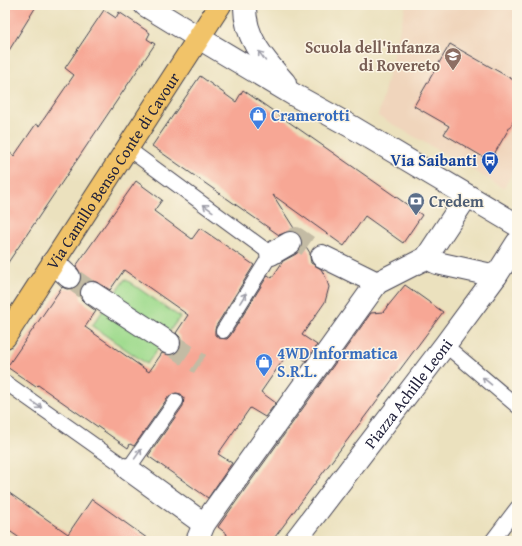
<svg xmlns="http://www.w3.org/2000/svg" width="522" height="546" viewBox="0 0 522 546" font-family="'Gentium Book Plus',serif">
  <rect width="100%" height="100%" fill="#fcf5e5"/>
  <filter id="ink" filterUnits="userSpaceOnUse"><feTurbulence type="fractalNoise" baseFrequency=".025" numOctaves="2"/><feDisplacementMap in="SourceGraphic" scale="8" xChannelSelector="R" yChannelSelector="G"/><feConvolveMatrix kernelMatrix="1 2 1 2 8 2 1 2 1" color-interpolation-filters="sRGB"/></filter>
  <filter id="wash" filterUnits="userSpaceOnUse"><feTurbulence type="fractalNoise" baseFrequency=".012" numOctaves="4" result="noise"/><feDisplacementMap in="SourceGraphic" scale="16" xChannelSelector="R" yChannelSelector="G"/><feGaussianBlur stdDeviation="0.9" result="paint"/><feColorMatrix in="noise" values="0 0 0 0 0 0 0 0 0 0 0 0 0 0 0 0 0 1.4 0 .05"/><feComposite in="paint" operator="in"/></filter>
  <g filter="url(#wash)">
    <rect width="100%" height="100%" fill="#ebe1be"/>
    <path fill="#f0d5bc" d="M406 5H517V165L504 188 378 116Z"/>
    <path fill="#a0db8f" stroke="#617e65" d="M125 279 180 317 166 336 111 299Z
      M106 306 161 344 147 364 92 326Z"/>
    <g id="blocks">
      <path fill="#f7a795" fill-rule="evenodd" d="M5 5H37L5 57Z
        M104 10 116 18 119 12 150 33 147 39 155 44 5 267V149L14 156 36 124 39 126 74 75 65 68Z
        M450 44 517 82V115L490 161 444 134 449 126 414 106Z
        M200 76 236 102 243 90 422 215 403 243 365 216 344 246 273 195 297 233 290 231 279 235 152 146Z
        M136 181 162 200 154 211 192 239 200 228 254 265 216 326 215 330V335L219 338 227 339 230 336 268 275 272 278 283 261 296 254 301 250 302 243V240L310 253V257L311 263 321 269 326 278 329 287 325 302 302 335 317 345 306 361 290 350 261 392 276 403 265 417 250 408 218 454 232 463 208 498 148 456 183 406 184 398 181 394 176 393 169 396 134 446 130 444 128 448 38 385 36 387 7 367 62 287 67 289H72L78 285 81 279V274L76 266ZM124 270 188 315 176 333 180 337 181 343 179 350 175 354 169 355 162 353 149 372 85 327 96 311 85 303 81 299 80 292 82 286 87 282 93 281 99 283 110 290Z
        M405 285 443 312 272 541H225L227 534 218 527 371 313 383 312Z
        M5 490 68 534 92 499 151 541H24L5 528Z"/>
    </g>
  </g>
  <g filter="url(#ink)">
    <use href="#blocks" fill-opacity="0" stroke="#403f4f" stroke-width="1"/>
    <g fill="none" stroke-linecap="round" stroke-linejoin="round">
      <path stroke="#c3bba4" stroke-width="22" stroke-dasharray="22 11" stroke-linecap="butt" d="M290 243 296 238 322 256
        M69 277 92 293
        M169 343 200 364"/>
      <g stroke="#403f4f" stroke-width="16">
        <path id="lane" d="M127 148 271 254 223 331
          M445 345 517 406
          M5 382 128 469 176 401
          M492 541 517 508"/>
      </g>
      <g stroke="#403f4f" stroke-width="24">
        <g id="street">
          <path d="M145 5 199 38 296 96 354 128 517 225"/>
          <path d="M245 5C244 38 265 60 285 83"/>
          <path d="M271 254 290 243"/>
          <path d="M322 256 377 283"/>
          <path d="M426 258 437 263 496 276"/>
          <path d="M53 262 69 277"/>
          <path d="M92 293 169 343"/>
          <path d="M128 469 204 524"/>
          <path d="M197 541 204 524 377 283 426 258 467 196"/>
          <path id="s1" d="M295 541 445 345 496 276 517 243"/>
        </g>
      </g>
      <g stroke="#403f4f" stroke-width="24">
        <g id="primary">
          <path id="s2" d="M5 337 220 5"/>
        </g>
      </g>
      <use href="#lane" stroke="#fff" stroke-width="14"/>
      <use href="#street" stroke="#fff" stroke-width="22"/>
      <use href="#primary" stroke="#f1c369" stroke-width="22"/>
    </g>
    <defs><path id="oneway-shaft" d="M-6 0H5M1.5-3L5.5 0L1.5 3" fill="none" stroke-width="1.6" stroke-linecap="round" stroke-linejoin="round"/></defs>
    <g stroke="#9c9ca7">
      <use href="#oneway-shaft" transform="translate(262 56) rotate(-125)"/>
      <use href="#oneway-shaft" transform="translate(208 208) rotate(-144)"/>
      <use href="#oneway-shaft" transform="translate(243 298) rotate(-58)"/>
      <use href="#oneway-shaft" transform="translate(487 381) rotate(-140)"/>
      <use href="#oneway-shaft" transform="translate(37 405) rotate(35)"/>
      <use href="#oneway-shaft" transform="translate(138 454) rotate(-55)"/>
    </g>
  </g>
  <defs>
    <g id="school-pin" transform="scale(0.9)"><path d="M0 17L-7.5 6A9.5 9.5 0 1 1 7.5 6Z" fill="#8d6e63" stroke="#fcf5e5"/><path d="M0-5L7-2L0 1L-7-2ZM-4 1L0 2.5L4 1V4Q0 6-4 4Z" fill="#fff"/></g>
    <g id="shop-pin" transform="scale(0.9)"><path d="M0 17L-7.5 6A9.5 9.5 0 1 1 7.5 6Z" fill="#3f7fe0" stroke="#fcf5e5"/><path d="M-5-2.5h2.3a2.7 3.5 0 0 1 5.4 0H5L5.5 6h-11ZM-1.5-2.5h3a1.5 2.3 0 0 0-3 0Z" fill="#fff"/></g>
    <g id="bus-pin" transform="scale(0.9)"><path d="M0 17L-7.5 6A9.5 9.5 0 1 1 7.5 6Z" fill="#1a4fb4" stroke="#fcf5e5"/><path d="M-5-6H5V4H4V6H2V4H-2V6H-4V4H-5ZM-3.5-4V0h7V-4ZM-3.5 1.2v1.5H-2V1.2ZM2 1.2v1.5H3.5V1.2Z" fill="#fff"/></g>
    <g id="bank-pin" transform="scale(0.9)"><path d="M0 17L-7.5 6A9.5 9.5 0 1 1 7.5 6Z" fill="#5c6f8a" stroke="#fcf5e5"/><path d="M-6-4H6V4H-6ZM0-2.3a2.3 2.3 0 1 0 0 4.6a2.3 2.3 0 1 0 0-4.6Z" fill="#fff"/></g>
  </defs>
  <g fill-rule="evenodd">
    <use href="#school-pin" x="453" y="56"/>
    <use href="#shop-pin" x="258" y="115"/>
    <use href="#bus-pin" x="490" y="160"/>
    <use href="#bank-pin" x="416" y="201"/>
    <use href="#shop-pin" x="264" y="362"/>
  </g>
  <g text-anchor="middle" stroke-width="3" stroke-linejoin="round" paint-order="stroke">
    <g font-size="16" font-weight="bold" fill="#785e54" stroke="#fcf5e5" text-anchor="end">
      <text x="440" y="53">Scuola dell'infanza<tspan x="440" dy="18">di Rovereto</tspan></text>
    </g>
    <g font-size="16" font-weight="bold" fill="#366cbe" stroke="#fcf5e5" text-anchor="start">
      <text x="271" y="121">Cramerotti</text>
      <text x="277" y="359">4WD Informatica<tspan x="277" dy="18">S.R.L.</tspan></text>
    </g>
    <g font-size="16" font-weight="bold" fill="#164399" stroke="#fcf5e5" text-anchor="end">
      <text x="477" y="166">Via Saibanti</text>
    </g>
    <g font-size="16" fill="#22223b" stroke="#fcf5e5">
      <text dy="6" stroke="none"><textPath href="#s2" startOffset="198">Via Camillo Benso Conte di Cavour</textPath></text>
      <text dy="6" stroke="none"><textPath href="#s1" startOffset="186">Piazza Achille Leoni</textPath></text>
    </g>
    <g font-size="16" font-weight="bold" fill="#4e5e75" stroke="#fcf5e5" text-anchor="start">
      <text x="429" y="207">Credem</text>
    </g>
  </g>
  <rect width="522" height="546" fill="none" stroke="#fcf5e5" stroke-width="20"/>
</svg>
